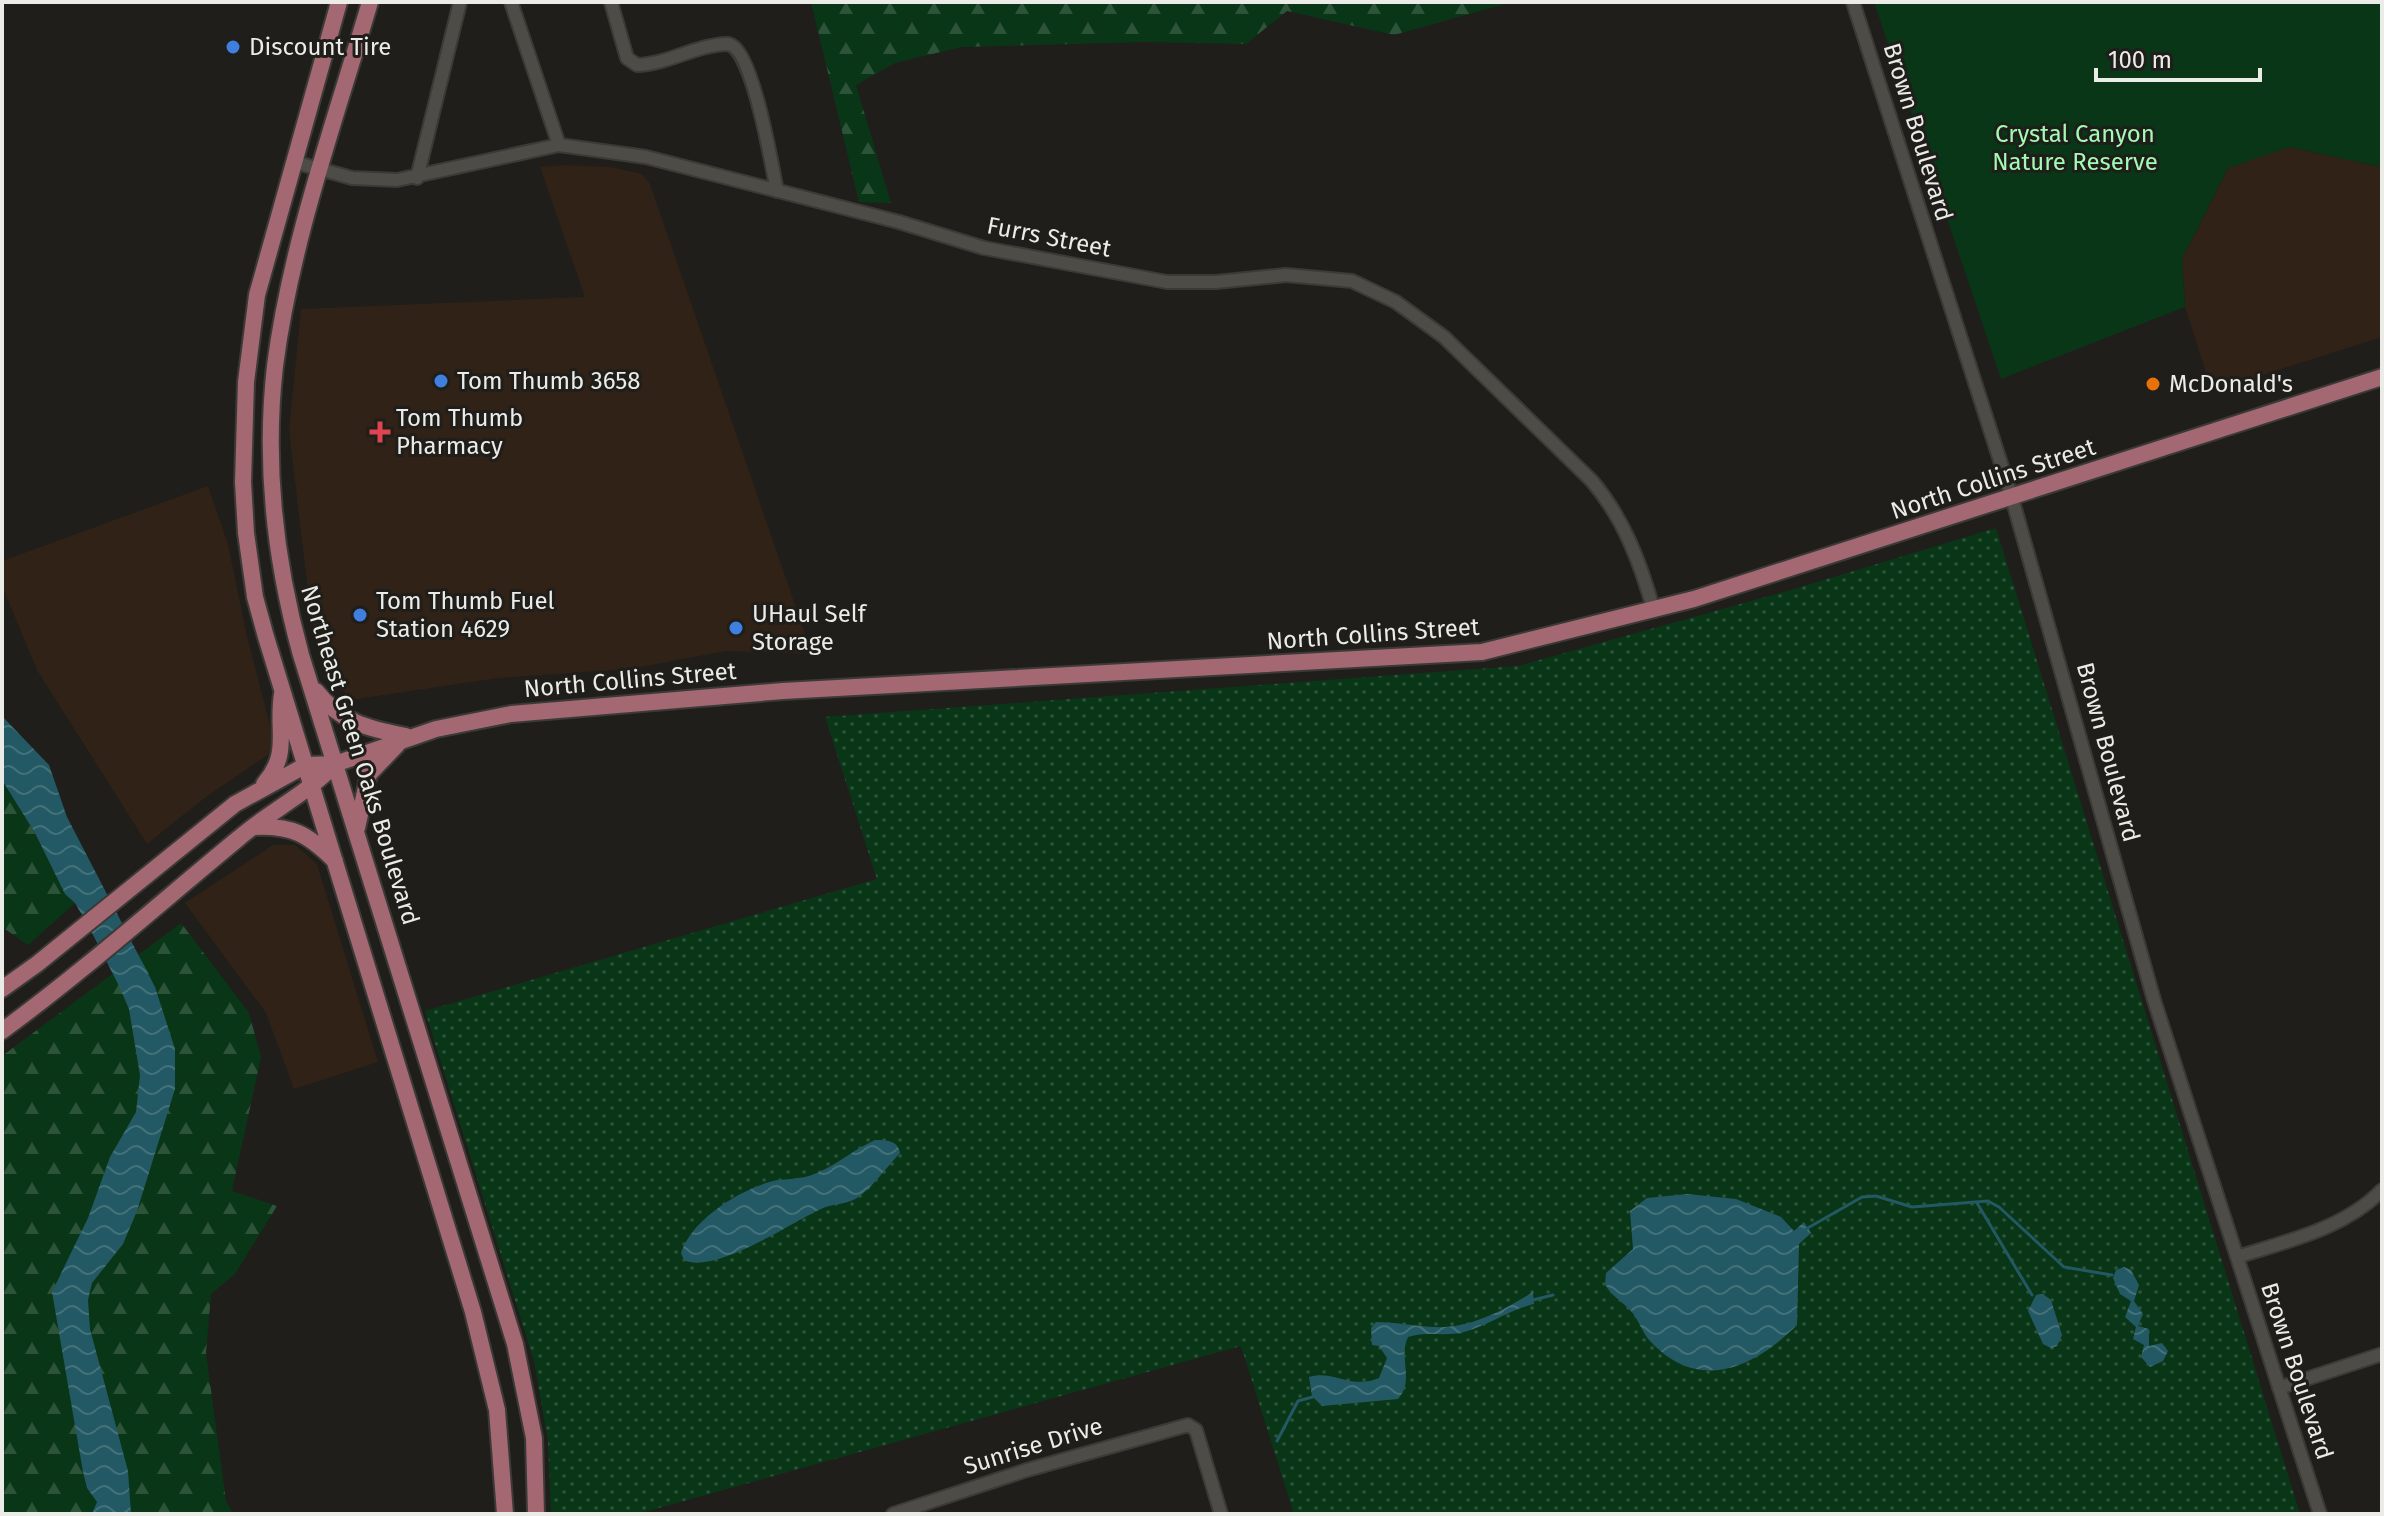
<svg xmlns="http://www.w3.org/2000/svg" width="2384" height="1516" viewBox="0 0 2384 1516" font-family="'Fira Sans',sans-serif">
  <defs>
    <pattern id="grass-dots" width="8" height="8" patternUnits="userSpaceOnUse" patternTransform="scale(2)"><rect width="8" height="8" fill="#093617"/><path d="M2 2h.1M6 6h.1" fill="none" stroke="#2d5339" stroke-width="1.8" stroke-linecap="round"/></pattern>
    <pattern id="forest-firs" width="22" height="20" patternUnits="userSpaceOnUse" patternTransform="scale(2)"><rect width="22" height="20" fill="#093617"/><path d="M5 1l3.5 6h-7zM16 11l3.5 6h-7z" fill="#2d5339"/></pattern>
    <pattern id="water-waves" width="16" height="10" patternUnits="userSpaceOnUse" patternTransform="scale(2)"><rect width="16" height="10" fill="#235964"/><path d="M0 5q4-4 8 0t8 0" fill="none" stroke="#43717a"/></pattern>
  </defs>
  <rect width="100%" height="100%" fill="#1f1e1a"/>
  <path fill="#302216" d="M2289 147 2382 167V337L2212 391 2185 307 2182 259 2228 168Z
    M564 165 611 167 642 174 650 184 812 654 726 651 630 669 498 678 357 699 330 684 311 617 289 430 301 309 585 297 540 167Z
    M208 486 228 544 246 632 274 741 269 754 206 797 147 844 37 670 2 586V561Z
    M273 845H295L317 864 378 1062 294 1089 266 1013 185 903Z"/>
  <path fill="url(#grass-dots)" d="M1996 528 2300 1514H1294L1241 1346 637 1514H551L548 1441 534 1361 425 1011 877 879 825 717 1518 666 1794 589Z"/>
  <path fill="url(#forest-firs)" d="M811 2H1512L1394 35 1287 11 1246 44 1144 42 961 47 895 63 856 85 891 203 859 202Z
    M2 780 35 833 65 894 75 903 28 945 2 927Z
    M181 923 249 1013 261 1057 232 1191 277 1206 235 1274 211 1294 206 1353 226 1501 233 1514H2V1056Z"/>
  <path fill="#093617" d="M1874 2H2382V167L2289 147 2228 168 2182 259 2185 307 2001 379Z"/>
  <path fill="url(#water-waves)" d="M2 716 49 765 67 817 155 987 175 1049V1089L137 1211 123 1244 92 1283 88 1300 90 1329 128 1471 131 1514H92L97 1502 87 1488 83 1472 52 1292 88 1218 110 1157 136 1112 140 1075 129 1009 119 986 89 927 75 903 65 894 35 833 2 780Z
    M875 1140C886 1140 898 1140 900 1153 888 1166 870 1190 857 1198 846 1205 833 1203 821 1209 792 1222 715 1275 684 1260L681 1253C691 1221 735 1193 766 1183 780 1178 795 1180 809 1176 832 1169 852 1150 875 1140Z
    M1687 1194 1736 1199 1781 1217 1794 1231 1804 1222 1811 1233 1799 1244 1797 1325C1754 1368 1699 1393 1651 1342 1642 1333 1639 1320 1631 1311 1622 1301 1611 1296 1605 1284L1606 1273 1633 1249 1630 1211 1647 1198Z
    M2124 1267 2131 1270 2139 1285 2134 1301 2143 1314 2138 1326 2149 1329V1346L2162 1343 2168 1351 2163 1361 2150 1367 2141 1357 2144 1345 2133 1339 2136 1327 2125 1317 2131 1301 2120 1294 2113 1278 2116 1270Z
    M1533 1292 1534 1304C1509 1310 1489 1325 1464 1332 1445 1337 1426 1331 1408 1337 1398 1358 1415 1380 1398 1399L1322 1406 1312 1396 1309 1377C1332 1369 1351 1390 1379 1378L1387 1358 1379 1346 1372 1345 1371 1328 1376 1322C1395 1322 1414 1326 1433 1327 1470 1329 1502 1311 1533 1292Z
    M2043 1294 2051 1300 2062 1335 2057 1346 2051 1348 2043 1344 2028 1311 2036 1295Z"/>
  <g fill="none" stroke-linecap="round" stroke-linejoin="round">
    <path stroke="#235964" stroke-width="3" d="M1977 1203 2032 1295
      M1806 1229 1862 1197 1876 1196 1912 1207 1988 1201 1999 1207 2064 1267 2112 1275
      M1533 1300 1553 1295
      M1277 1441 1298 1401 1316 1396"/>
    <g stroke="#3b3a37" stroke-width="16">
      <path id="minor" d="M511 2 559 145
        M611 2 627 58 637 65C668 64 696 45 727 44 752 44 772 167 777 191
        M1853 2 2012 498 2154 1000 2320 1514
        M294 162 352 178 397 180 559 145 646 157 899 222 984 248 1167 282H1216L1286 275 1352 281 1396 302 1444 337 1592 481C1624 519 1640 562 1654 611
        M417 178 460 2
        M2237 1257C2287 1241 2344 1229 2382 1190
        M2279 1388 2382 1354
        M893 1514 1027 1470 1188 1425 1196 1430 1221 1514"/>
    </g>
    <g stroke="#3b3a37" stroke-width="20">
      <path id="major" d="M339 2 257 295 246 382 243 482 246 533 255 597 266 637 473 1312 497 1410 505 1514
        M370 2C335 121 291 242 275 366 264 463 275 561 301 655L515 1344 534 1438 536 1514
        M316 691C340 722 369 729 406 736
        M264 784C291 753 276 731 282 694
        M253 827C292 825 308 834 335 861
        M357 828 369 774 397 745
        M2 989 37 964 235 804 306 765 335 764 436 729 511 714 783 691 1482 652 1694 599 2382 377
        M2 1031C84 971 160 903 239 838 270 811 307 794 335 764"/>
    </g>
    <use href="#minor" stroke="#4d4c47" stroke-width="12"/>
    <use href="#major" stroke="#a36872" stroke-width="16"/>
  </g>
  <g fill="#3f7fe0" stroke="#1f1e1a" stroke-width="3">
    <circle cx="233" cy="47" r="8"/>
    <circle cx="441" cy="381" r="8"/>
    <circle cx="360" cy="615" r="8"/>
    <circle cx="736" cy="628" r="8"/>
  </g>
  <circle fill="#e8710a" stroke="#1f1e1a" stroke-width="3" cx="2153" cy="384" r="8"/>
  <path fill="#e0444e" stroke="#1f1e1a" stroke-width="3" d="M376 420h8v8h8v8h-8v8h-8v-8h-8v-8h8z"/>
  <g text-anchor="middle" stroke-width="6" stroke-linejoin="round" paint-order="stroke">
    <g font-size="24" fill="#ebebe8" stroke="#1f1e1a" text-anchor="start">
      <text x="249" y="55">Discount Tire</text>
      <text x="457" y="389">Tom Thumb 3658</text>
      <text x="2169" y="392">McDonald's</text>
      <text x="396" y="426">Tom Thumb<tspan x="396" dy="28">Pharmacy</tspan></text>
      <text x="376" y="609">Tom Thumb Fuel<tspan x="376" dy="28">Station 4629</tspan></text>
      <text x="752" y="622">UHaul Self<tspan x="752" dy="28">Storage</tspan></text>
    </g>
    <g font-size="24" fill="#ebebe8" stroke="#1f1e1a">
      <text transform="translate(1918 132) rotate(73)" y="8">Brown Boulevard</text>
      <text transform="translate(1049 237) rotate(11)" y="8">Furrs Street</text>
      <text transform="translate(1993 479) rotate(-18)" y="8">North Collins Street</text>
      <text transform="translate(1373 634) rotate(-4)" y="8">North Collins Street</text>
      <text transform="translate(630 680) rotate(-5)" y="8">North Collins Street</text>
      <text transform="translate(2108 752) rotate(75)" y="8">Brown Boulevard</text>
      <text transform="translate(360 755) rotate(73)" y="8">Northeast Green Oaks Boulevard</text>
      <text transform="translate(2297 1371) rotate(72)" y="8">Brown Boulevard</text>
      <text transform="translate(1033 1446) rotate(-17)" y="8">Sunrise Drive</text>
    </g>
    <g font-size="24" fill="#a2fab3" stroke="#1f1e1a">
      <text x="2075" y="142">Crystal Canyon<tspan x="2075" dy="28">Nature Reserve</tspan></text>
    </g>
  </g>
  <rect width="2384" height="1516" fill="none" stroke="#ebebe8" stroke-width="8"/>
  <path d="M2096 68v12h164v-12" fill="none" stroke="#ebebe8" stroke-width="4"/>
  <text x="2108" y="68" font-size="24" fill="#ebebe8" stroke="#1f1e1a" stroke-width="6" paint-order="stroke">100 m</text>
</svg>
